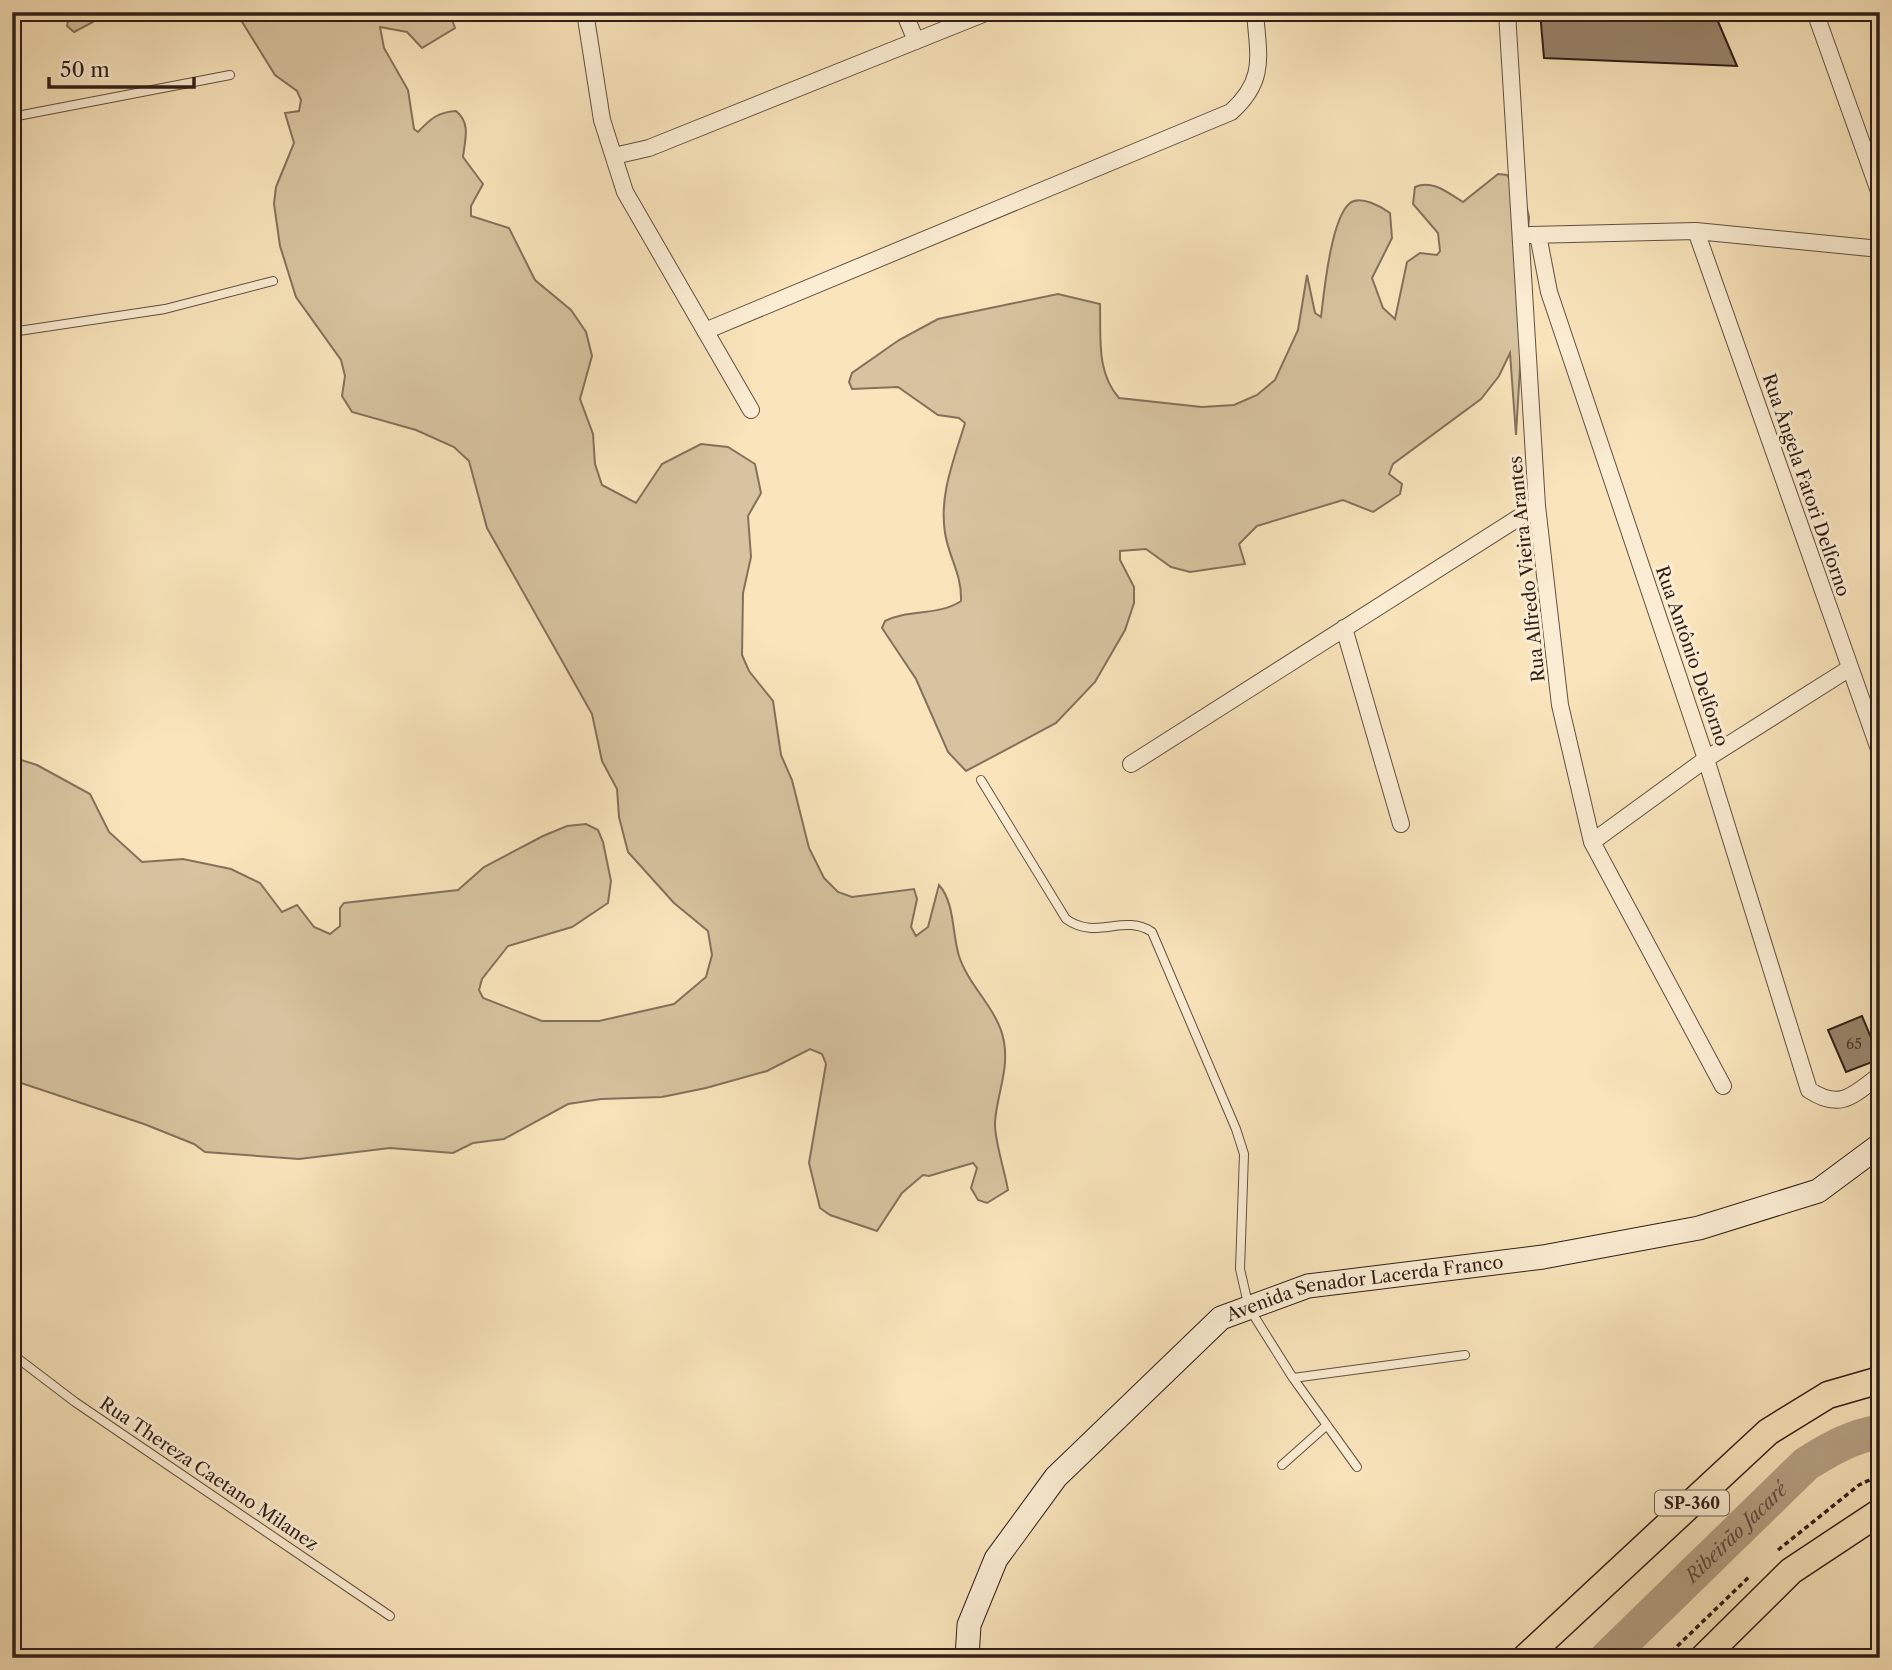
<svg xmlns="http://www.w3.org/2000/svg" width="1892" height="1670" viewBox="0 0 1892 1670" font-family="'Libre Caslon Text',serif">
  <rect width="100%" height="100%" fill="#f9e4bb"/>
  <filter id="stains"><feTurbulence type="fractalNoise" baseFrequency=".00286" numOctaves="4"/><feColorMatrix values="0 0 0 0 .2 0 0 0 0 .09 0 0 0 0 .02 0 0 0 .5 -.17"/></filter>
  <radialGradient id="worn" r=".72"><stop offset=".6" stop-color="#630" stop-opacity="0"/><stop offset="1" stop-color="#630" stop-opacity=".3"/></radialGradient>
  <path fill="#d7c39f" stroke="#84715c" stroke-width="2" d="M70 12H100L93 22 74 32 67 26Z
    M236 12H438L452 20 455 28 422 48 407 32 380 27 384 48 408 90 414 129 418 132C430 119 438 112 456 111 471 123 465 139 463 157L483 184 471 206V216L509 228 535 280 571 310 586 332 592 356 580 399 593 434 595 464 602 485 636 503 662 464 701 444 728 447 755 464 761 493 748 516 751 557 743 593 742 655 749 671 773 701 781 755 792 780 809 848 824 878 838 892 852 897 914 889 917 899 911 927 916 936 928 927 939 885C955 903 952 934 959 956 969 987 999 1010 1004 1042 1009 1070 997 1094 995 1122 994 1139 1005 1172 1008 1190L987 1203 978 1200 971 1188 977 1168 973 1163 929 1176 923 1175 902 1193 877 1231 830 1215 820 1208 809 1163 826 1064 822 1054 810 1049 767 1071 706 1088 662 1097 601 1099 568 1104 504 1139 473 1143 453 1153 390 1148 299 1159 205 1152 194 1144 144 1124 12 1080V757L37 765 90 794 109 832 142 862 183 859 231 869 260 883 282 912 297 905 314 927 330 934 340 926V908L344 903 458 890 484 867 543 836 567 826 586 824 598 830 603 842 611 881 608 903 572 927 508 946 482 979 479 990 483 998 542 1021H599L674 1004 706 977 712 955 708 931 674 903 628 852 619 817 617 789 602 761 592 714 487 528 469 461 454 447 416 430 352 412 342 396 345 376 341 360 296 297 280 246 274 204 276 187 294 143 285 113 299 111 301 100 297 91 275 75Z
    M1498 174 1507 175 1525 201 1529 217 1516 435 1510 353 1499 376 1481 399 1393 464 1389 474 1402 484 1400 494 1373 512 1343 500 1257 526 1239 544 1245 564 1190 572 1171 567 1146 549 1120 551V560L1134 587V603L1125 630 1095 682 1056 723 966 771 948 752 916 679 882 628 885 621C908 609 939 616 961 601 962 574 949 558 945 533 939 494 954 460 965 423L959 418 938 415 898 387 852 389 849 382 852 373 899 340 938 319 1058 294 1100 304C1101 337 1096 372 1119 398L1202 407 1234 405 1257 395 1275 380 1298 330 1307 275 1315 313 1321 317C1324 292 1331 218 1350 203 1361 195 1382 207 1390 213L1392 238 1372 278 1383 308 1395 319 1407 262 1420 253 1437 255 1440 251 1438 233 1413 204 1415 187C1432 179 1448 193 1463 202Z"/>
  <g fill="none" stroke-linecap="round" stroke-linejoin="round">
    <path stroke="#b5a184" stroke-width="35" id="s1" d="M1607 1658 1806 1464C1830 1449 1852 1436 1880 1432"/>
  </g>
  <path fill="#99856d" stroke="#301f18" stroke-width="2" d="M1540 12H1714L1737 66 1544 58Z
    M1862 1016 1880 1059 1846 1072 1828 1030Z"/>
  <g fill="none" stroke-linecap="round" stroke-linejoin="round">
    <g stroke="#625041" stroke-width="10">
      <path id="service" d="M12 117 230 75
        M12 332 165 309 273 281
        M981 780 1066 919C1097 941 1123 913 1152 932L1236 1129 1244 1154 1240 1269 1249 1308 1293 1378 1357 1467
        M12 1354 75 1402 390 1616
        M1293 1378 1465 1355
        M1282 1465 1327 1425"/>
    </g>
    <g stroke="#625041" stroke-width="18">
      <path id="minor" d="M585 12 602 120 625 192 751 410
        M904 12 916 41
        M1507 12 1537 506 1560 705 1592 842 1723 1086
        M1815 12 1880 194
        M614 156 649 148 988 12
        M1696 231 1880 752
        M1530 235 1696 231 1880 249
        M1538 235 1549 292 1706 759 1809 1090C1841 1111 1853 1095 1880 1075
        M705 331 1231 112C1267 80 1258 55 1255 12
        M1344 628 1401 824
        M1131 764 1537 506
        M1592 842 1706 759 1850 668"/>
    </g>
    <g stroke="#301f18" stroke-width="25">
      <g id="secondary">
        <path id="s2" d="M967 1658 969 1625 996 1559 1056 1477 1221 1318 1308 1286 1543 1257 1699 1228 1818 1191 1880 1145"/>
      </g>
    </g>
    <g stroke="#301f18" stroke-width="29">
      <path id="primary" d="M1525 1658 1768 1432 1828 1395 1880 1380
        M1703 1658 1791 1571 1880 1512"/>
    </g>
    <path stroke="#301f18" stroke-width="3.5" stroke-dasharray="5 3.5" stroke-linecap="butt" d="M1778 1550 1859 1485 1880 1475
      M1665 1658 1749 1577"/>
    <use href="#service" stroke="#fbedd3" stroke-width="8"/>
    <use href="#minor" stroke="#fbedd3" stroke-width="16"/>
    <use href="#secondary" stroke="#fbedd3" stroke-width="23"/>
    <use href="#primary" stroke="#f9e4bb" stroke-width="26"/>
  </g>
  <g text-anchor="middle" stroke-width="6" stroke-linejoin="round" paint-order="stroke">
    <g font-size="14" fill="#4a382d">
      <text x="1854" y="1049">65</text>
    </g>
    <rect fill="#fbedd3" stroke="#6d5d50" stroke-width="2" x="1655" y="1490.5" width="74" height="25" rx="5"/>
    <g font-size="16" font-weight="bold" fill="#301f18">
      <text x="1692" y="1509">SP-360</text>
    </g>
    <g font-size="18" fill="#301f18" stroke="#fbedd3">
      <text transform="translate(1806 485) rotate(71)" y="6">Rua Ângela Fatori Delforno</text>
      <text transform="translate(1527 569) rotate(-96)" y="6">Rua Alfredo Vieira Arantes</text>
      <text transform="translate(1692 656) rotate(71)" y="6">Rua Antônio Delforno</text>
      <text dy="6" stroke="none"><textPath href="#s2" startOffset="583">Avenida Senador Lacerda Franco</textPath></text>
      <text transform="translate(209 1474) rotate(34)" y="6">Rua Thereza Caetano Milanez</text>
    </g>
    <g font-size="19" font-style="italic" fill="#5f4c3e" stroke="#fbedd3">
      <text dy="7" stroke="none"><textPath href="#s1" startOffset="180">Ribeirão Jacaré</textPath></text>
    </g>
  </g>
  <rect width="1892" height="1670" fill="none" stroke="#f9e4bb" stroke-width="42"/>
  <rect x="14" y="14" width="1864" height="1642" fill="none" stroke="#301f18" stroke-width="3.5"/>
  <rect x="21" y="21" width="1850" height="1628" fill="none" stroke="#301f18" stroke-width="2"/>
  <path d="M49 77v10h145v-10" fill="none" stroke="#301f18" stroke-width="3.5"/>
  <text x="60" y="77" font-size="21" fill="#301f18" stroke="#fbedd3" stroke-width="5" paint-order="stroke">50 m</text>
  <rect width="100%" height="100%" filter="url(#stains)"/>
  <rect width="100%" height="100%" fill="url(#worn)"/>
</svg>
